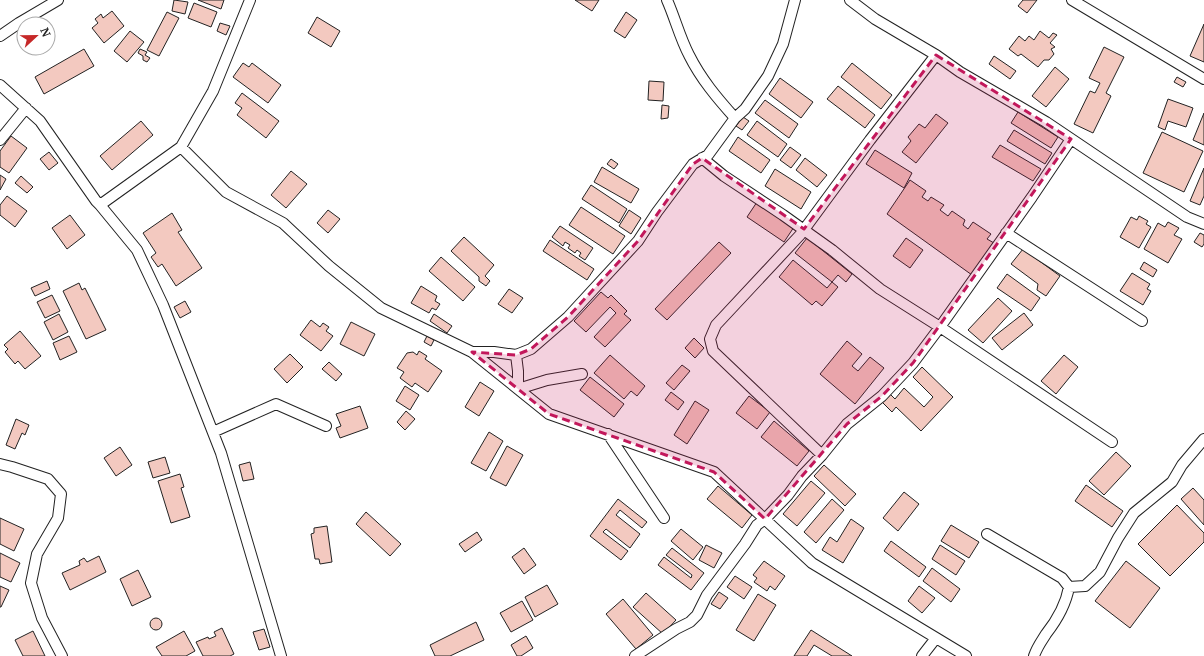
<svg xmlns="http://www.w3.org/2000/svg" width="1204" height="656" viewBox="0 0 1204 656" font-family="Merriweather,serif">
  <rect width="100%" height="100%" fill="#fff"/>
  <path fill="#f3c9c0" stroke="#222" d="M174 0 188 2 185 14 172 11Z
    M198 0H224L221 9Z
    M575 0H599L592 11Z
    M1023 0H1037L1027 13 1018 6Z
    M194 3 217 12 211 27 188 18Z
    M112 11 124 26 104 43 92 28 98 23 95 19 101 14 103 18Z
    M167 12 179 18 159 56 147 50Z
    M626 12 637 20 625 38 614 31Z
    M317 17 340 31 331 47 308 33Z
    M220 23 230 26 226 35 217 31Z
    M1204 24V62L1190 56Z
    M130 31 144 42 127 62 114 51Z
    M1040 31 1049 38 1053 33 1057 35 1050 43 1055 47 1051 49 1054 54 1049 60H1044L1038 67 1021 54 1018 56 1009 49 1019 36 1025 41 1029 36 1034 40Z
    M1104 47 1124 57 1106 93 1111 96 1093 133 1074 124 1090 91 1095 93 1100 83 1089 78Z
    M84 49 94 66 44 94 35 77Z
    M140 49 147 52 145 55 150 58 147 62 143 60V56L138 53Z
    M994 56 1016 71 1010 79 989 64Z
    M243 63 249 67 252 63 281 85 268 103 233 77Z
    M852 63 892 95 881 109 841 77Z
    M1055 67 1069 79 1046 107 1032 96Z
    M1177 77 1186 82 1183 87 1174 82Z
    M780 78 813 102 801 118 769 94Z
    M649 81 664 82 663 101 648 100Z
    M838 86 875 115 865 128 827 99Z
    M242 93 279 121 266 138 237 115 242 108 235 103Z
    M1168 99 1193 108 1186 127 1168 121 1165 130 1158 127Z
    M765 100 798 124 789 138 755 113Z
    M662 105 669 106 668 118 661 119Z
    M1018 112 1058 137 1051 148 1011 123Z
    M1204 113V145L1193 140Z
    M936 114 948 123 916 163 902 152 911 141 908 137 919 124 925 128Z
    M743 117 749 121 742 130 736 126Z
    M141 121 153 135 112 170 100 156Z
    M757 121 787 144 778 157 747 135Z
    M1014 130 1052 153 1045 164 1007 141Z
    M1162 132 1203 151 1184 192 1143 173Z
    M11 136 27 148 9 173 0 167V151Z
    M738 137 770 160 761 173 729 151Z
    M1000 145 1041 169 1033 181 992 157Z
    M790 147 801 155 791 168 780 160Z
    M875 150 912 173 904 188 866 164Z
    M49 152 58 163 49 170 40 159Z
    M805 158 827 175 817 187 796 170Z
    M611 159 618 164 614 169 607 164Z
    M602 167 639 189 631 203 594 182Z
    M1204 168V196L1200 205 1190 201Z
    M775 169 811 192 801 209 765 186Z
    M291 171 307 184 286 208 271 195Z
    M0 175 6 179 0 190Z
    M21 176 33 187 27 193 15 183Z
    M910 180 926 191 922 197 928 201 931 197 944 205 940 210 948 216 952 211 965 220 963 225 968 229 973 222 991 234 987 239 994 243 972 275 887 214Z
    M591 185 627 209 619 223 582 199Z
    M7 196 27 211 15 227 0 215V205Z
    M757 202 794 227 784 242 747 217Z
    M581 207 625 236 613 254 569 225Z
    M328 210 340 219 328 233 317 223Z
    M629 210 641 218 631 234 619 226Z
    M172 213 182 230 178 232 202 268 176 286 162 264 158 267 151 257 156 253 143 233Z
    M70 215 85 235 67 249 52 228Z
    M1139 216 1148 221 1146 224 1151 227 1139 248 1120 237 1131 217 1137 220Z
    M1168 222 1179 228 1174 235 1182 239 1168 263 1144 249 1158 223 1165 227Z
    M560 226 593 248 585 260 579 256 581 253 577 250 575 253 568 248 570 245 565 242 563 246 552 237Z
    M1200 233 1204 235V244L1202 247 1194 242Z
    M464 237 494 265 485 276 490 281 486 286 479 281V277L451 251Z
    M807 238 852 274 846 282 838 275 832 282 795 253Z
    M906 238 923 250 910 268 893 256Z
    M550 240 594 269 587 280 543 251Z
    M719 242 731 253 667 320 655 309Z
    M1023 249 1060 276 1046 296 1037 290 1038 284 1011 264Z
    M441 257 475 287 463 301 429 271Z
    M793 260 827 288 832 282 838 287 822 306 816 301 812 305 779 277Z
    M1144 262 1157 270 1153 277 1140 269Z
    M1132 273 1150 284 1147 289 1151 291 1143 305 1120 291Z
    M1007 274 1040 298 1031 311 997 288Z
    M47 281 50 289 35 296 31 288Z
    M79 283 82 290 85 288 106 330 86 339 63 291Z
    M421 286 437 296 435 301 440 304 436 310 432 308 429 313 411 303Z
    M509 289 523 298 512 313 498 304Z
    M601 292 608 298 611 295 627 311 624 314 631 320 605 347 594 337 616 313 610 307 586 332 574 321Z
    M52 295 60 311 45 318 37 302Z
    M998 298 1012 311 983 343 968 330Z
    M185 301 191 312 180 318 174 307Z
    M1024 313 1033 325 1002 350 992 338Z
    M59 314 68 332 53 340 44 322Z
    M434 314 452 326 447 333 430 321Z
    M311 320 320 327 323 323 329 327 326 331 333 336 321 351 300 335Z
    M351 322 375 334 364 356 340 344Z
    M20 331 41 356 25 369 18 361 15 364 5 352 8 349 4 345Z
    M69 336 77 352 60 360 53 343Z
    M427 336 434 340 431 346 424 342Z
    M694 338 704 348 695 358 685 348Z
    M847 341 862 354 852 366 858 371 870 357 884 368 855 404 820 374Z
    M419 351 427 356 425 359 442 371 428 392 415 383 412 387 400 378 404 372 397 368 407 353 413 352 417 355Z
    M290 354 303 367 287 383 274 369Z
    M610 355 645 386 637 396 631 391 624 399 594 373Z
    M1064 355 1078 367 1056 394 1041 381Z
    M329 362 342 374 336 381 322 369Z
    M682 365 690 371 674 390 666 383Z
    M922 367 953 397 921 431 896 407 892 412 882 402 890 394 895 399 904 388 924 407 933 397 913 377Z
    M590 377 624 404 614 417 580 390Z
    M480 382 494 391 479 416 465 407Z
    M405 386 419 395 410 410 396 401Z
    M671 392 684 402 678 410 665 400Z
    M749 396 770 412 757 429 736 413Z
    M695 401 709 410 687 444 674 435Z
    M360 406 368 428 340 438 336 428 341 426 336 414Z
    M406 411 415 419 405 430 397 422Z
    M16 419 29 425 25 435 22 433 15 449 6 445Z
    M774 421 809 451 797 466 761 437Z
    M489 432 503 441 486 471 471 463Z
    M507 446 523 455 506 486 490 478Z
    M120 447 132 465 116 476 104 458Z
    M1116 452 1131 466 1104 495 1089 481Z
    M165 457 170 473 153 478 148 462Z
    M250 462 254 479 243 481 239 465Z
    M824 465 856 494 845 506 814 476Z
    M180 474 184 487 181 488 190 517 171 523 158 481Z
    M811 481 825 493 797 526 783 514Z
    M1086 485 1123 511 1112 527 1075 501Z
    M718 486 752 515 742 528 707 499Z
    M1193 488 1204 500V525L1181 499Z
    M904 492 919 504 898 531 883 518Z
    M618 499 647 522 642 528 620 510 616 515 640 534 630 548 606 529 603 532 628 551 621 560 590 536Z
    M832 499 844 510 816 543 804 532Z
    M1177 505 1204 533V542L1170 576 1138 544Z
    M366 512 401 544 390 556 356 524Z
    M0 518 24 529 14 551 0 544Z
    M851 519 864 528 843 563 822 550 830 537 837 542Z
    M951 525 979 542 969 558 941 541Z
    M327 526 332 562 320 564 319 559H315L311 534 314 533V528Z
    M681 529 703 547 693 560 671 541Z
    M477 532 482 540 465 552 459 544Z
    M891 541 926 567 919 577 884 551Z
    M706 545 722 553 714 568 699 560Z
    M940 545 965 561 956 575 932 559Z
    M524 548 536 565 524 574 512 557Z
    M672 548 704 573 691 590 658 565 664 557 691 578 692 575 666 555Z
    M0 553 20 563 11 582 0 577Z
    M99 556 106 572 70 590 62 573 80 565 79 561 84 558 87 562Z
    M764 561 785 576 775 590 770 586 767 591 754 582 757 578 753 575Z
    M1126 561 1160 588 1130 628 1095 601Z
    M932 568 960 589 951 602 923 581Z
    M138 570 151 597 132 606 120 579Z
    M735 576 752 587 744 599 727 587Z
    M547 585 558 604 535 617 525 597Z
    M0 586 9 590 1 607H0Z
    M919 586 935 598 922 613 908 601Z
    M719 592 728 598 720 609 711 604Z
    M646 593 676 620 663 634 633 607Z
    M758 594 776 605 754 641 736 630Z
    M623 599 653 635 636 649 606 614Z
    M522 601 533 620 511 632 500 613Z
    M150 624a6 6 0 1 1 12 0a6 6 0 1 1-12 0Z
    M476 622 484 640 450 656H435L430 645Z
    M222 628 234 654 230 656H203L196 642 208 637 209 639 216 636 214 632Z
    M264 629 270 647 259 650 253 632Z
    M811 630 852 656H832L814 645 807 656H794Z
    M33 631 45 656H23L15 640Z
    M184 631 195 651 186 656H162L156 647Z
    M526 636 533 648 521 656H517L511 645Z"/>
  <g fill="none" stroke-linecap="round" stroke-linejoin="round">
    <g stroke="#222" stroke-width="12">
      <path id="minor" d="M667 0C675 18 680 38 689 55 701 79 717 98 735 118
        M850 0 875 19 936 55 960 72 1046 122 1187 217 1204 224
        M1072 0 1204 79
        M0 36 19 23 58 0
        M0 85 40 121 96 201 100 205 137 250 163 305 221 453 281 656
        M0 140 26 108
        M181 147 226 192 283 223 329 266 381 308 472 352 549 414 714 472 812 563 966 656
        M702 158 724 176 783 215 832 250 880 289 940 327 1112 442
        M100 205 181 147 213 91 250 0
        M1006 233 1142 321
        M472 352H494L516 355 518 371V389
        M516 355 531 349 568 317 638 241 657 212 693 164 708 155 735 118 745 109 768 76 783 44 795 0
        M518 389 547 380 582 374
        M213 432 276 404 326 426
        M608 434 664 518
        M822 455 713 351 710 339 716 325 800 235 870 140 936 55
        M0 464 12 467 48 479 61 494 58 518 37 554 31 583 42 618 62 656
        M987 534 1062 578 1069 587C1066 604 1057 620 1046 634 1041 642 1037 647 1034 656
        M1069 587 1085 586 1100 572 1118 538 1134 513 1172 482 1182 465 1204 439
        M635 656 676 629 690 622 697 615 707 595 745 544 757 525 765 519 788 495 802 476 822 455 847 424 882 396 913 363 940 327 1032 197 1071 139
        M922 656 936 638"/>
    </g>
    <use href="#minor" stroke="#fff" stroke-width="10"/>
  </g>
  <path fill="#c2185b" fill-opacity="0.2" stroke="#c2185b" stroke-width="3" stroke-dasharray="8 5" stroke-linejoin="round" d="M936 55 1071 139 913 363 882 396 847 424 765 519 714 472 549 414 472 352 516 355 531 349 568 317 638 241 693 164 702 158 804 229Z"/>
  <g transform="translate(36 36) rotate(68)"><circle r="19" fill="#ffffff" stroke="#a7a7a7"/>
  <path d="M0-3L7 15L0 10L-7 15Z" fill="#c62828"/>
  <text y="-6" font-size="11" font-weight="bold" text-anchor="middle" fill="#222222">N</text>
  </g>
</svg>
